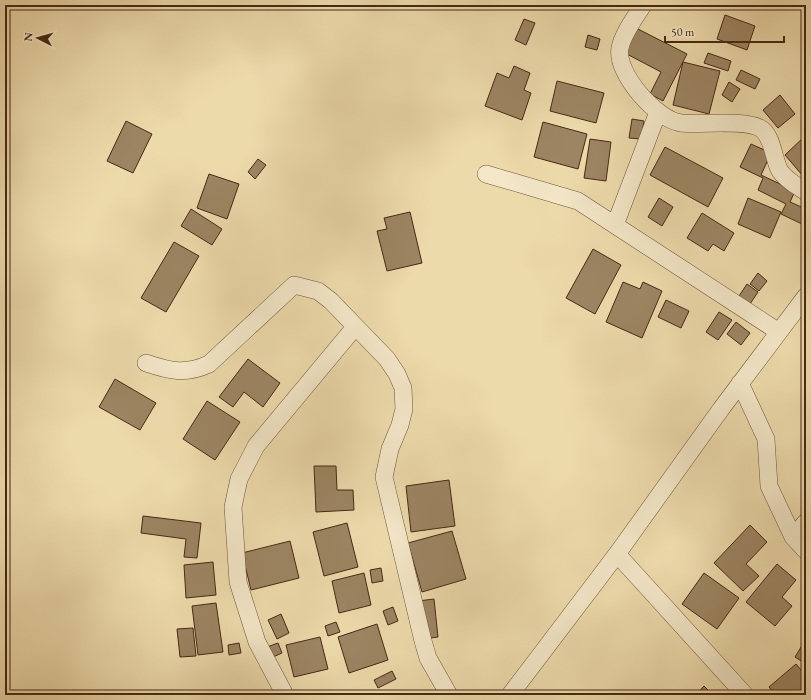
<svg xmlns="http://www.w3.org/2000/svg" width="811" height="700" viewBox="0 0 811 700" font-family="'EB Garamond',serif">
  <rect width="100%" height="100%" fill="#eddaab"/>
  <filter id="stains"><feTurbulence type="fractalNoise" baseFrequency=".005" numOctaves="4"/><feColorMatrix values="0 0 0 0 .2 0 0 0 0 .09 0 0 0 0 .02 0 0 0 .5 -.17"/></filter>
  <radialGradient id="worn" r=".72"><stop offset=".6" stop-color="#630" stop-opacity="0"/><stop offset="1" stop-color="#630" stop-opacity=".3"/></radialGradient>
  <path fill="#9d8563" stroke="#472815" d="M725 15 755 26 747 50 717 39Z
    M524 19 535 23 526 45 515 40Z
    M636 28 687 54 663 101 650 94 661 72 623 52Z
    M588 35 600 39 597 50 585 47Z
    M708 53 731 61 728 71 704 63Z
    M683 62 720 71 709 114 673 105Z
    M514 66 530 73 524 90 531 93 522 120 485 106 497 73 509 78Z
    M741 70 760 79 755 89 736 80Z
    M557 81 604 93 596 123 550 111Z
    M729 82 740 89 732 102 722 95Z
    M780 95 795 114 778 128 763 110Z
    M632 119 644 121 641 139 629 138Z
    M126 121 152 134 133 173 107 161Z
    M543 122 587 134 578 169 534 157Z
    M805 136 806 173 803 176 785 155Z
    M590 139 611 142 606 181 584 178Z
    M751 144 771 153 761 175 795 191 790 202 806 209V217L802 224 781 214 786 204 758 190 763 178 740 167Z
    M665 147 723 178 708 207 650 175Z
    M258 159 266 165 255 179 248 172Z
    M209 174 239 184 227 219 197 208Z
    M659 198 673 207 662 226 648 217Z
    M748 198 781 212 770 238 738 224Z
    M191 209 222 229 212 245 181 226Z
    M410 212 422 263 387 271 377 231 387 229 384 218Z
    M702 213 734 233 724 251 713 244 708 251 687 238Z
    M174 242 199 256 166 312 141 298Z
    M593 249 621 265 595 314 566 298Z
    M758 273 767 281 759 291 750 284Z
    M623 282 640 289 643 282 662 291 642 338 606 322Z
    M747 284 758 292 750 304 739 296Z
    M666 300 689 311 681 328 658 317Z
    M719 312 732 320 718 340 706 332Z
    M736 322 750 333 741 345 727 334Z
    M248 359 280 383 263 407 244 392 233 407 219 397Z
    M115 379 156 403 140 430 99 407Z
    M207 401 240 422 215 460 183 439Z
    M314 466H336L337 490H353L354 510 316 512Z
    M449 480 455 526 411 532 406 486Z
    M143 516 201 523 197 558 184 557 186 539 141 533Z
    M347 523 358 567 324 576 313 532Z
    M750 525 767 542 746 564 759 576 743 591 714 563Z
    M452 531 466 579 422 592 408 543Z
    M290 541 299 578 251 590 242 553Z
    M213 562 216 595 186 598 184 565Z
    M777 564 796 580 782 597 792 606 775 626 746 602Z
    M381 568 383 581 372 583 370 570Z
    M364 573 371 605 339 613 332 581Z
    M704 573 739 598 717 629 682 604Z
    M434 599 438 637 423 639 418 601Z
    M216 603 223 652 198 655 192 606Z
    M393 607 398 621 388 625 383 611Z
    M281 614 289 633 277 639 268 620Z
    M336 622 340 632 328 636 325 626Z
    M377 624 388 660 349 673 338 637Z
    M193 628 196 656 180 657 177 629Z
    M320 637 328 669 294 677 286 645Z
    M806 639V664L795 657Z
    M239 643 241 653 229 655 228 645Z
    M278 643 282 653 271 658 267 647Z
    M796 664 806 676V692L803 695H776L769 687Z
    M392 671 396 679 378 688 374 680Z
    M704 686 713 695H696Z
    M241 691 244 695H233Z"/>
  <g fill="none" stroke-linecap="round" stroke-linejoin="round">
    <g stroke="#70543a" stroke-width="18">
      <path id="minor" d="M643 5C635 18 623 33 620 48 615 73 657 120 681 123 700 125 744 119 760 128 773 135 773 159 780 171 786 180 797 186 806 192
        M486 174 578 201 779 332
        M615 225 658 112
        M146 363C170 371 185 375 209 364L294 285 318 291 331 301 387 359 397 374 403 388 404 409 400 425 390 449 384 477 423 641 428 658 449 695
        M740 383 766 439 769 486 793 537 806 551
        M793 537 806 522
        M617 554 745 695
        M285 695 257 642 238 582 233 507 239 479 256 446 355 327
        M510 695 617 554 721 409 806 296"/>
    </g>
    <use href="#minor" stroke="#f3e7c8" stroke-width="17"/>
  </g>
  <rect width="811" height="700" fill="none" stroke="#eddaab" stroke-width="20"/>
  <rect x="6" y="6" width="799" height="688" fill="none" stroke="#472815" stroke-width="2"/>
  <rect x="10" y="10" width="791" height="680" fill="none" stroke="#472815"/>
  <g transform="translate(38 38) rotate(276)" stroke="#f3e7c8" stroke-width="3" paint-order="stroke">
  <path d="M0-3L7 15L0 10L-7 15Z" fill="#472815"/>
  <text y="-6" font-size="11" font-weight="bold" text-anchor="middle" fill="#472815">N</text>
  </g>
  <path d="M665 36v6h119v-6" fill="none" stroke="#472815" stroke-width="2"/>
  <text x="671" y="36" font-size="12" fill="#472815" stroke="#f3e7c8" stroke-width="3" paint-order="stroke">50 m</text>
  <rect width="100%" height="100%" filter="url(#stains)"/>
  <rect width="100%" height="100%" fill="url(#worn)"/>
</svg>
